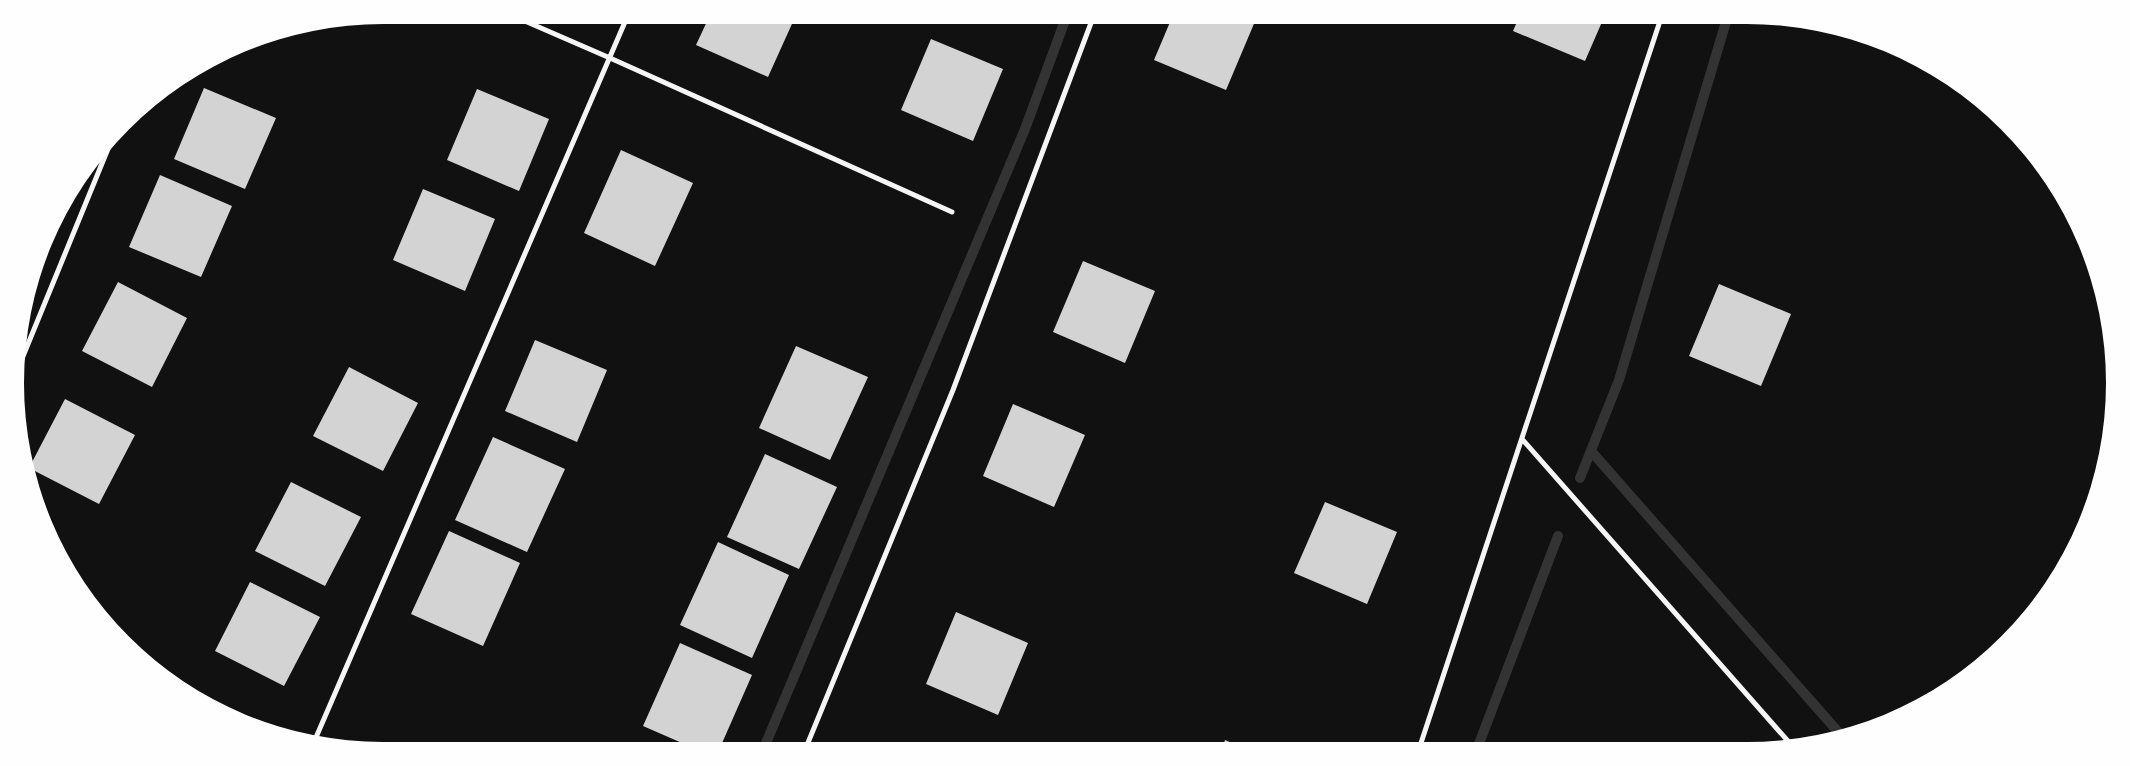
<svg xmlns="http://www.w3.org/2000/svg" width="2130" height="766" viewBox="0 0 2130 766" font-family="Manrope,sans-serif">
  <rect width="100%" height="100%" fill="#111"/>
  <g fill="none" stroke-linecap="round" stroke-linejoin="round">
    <path stroke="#333" stroke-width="10" d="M1591 451 1840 734
      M1580 478 1619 380 1728 15
      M1477 749 1558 536
      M763 750 1025 129 1067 15"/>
  </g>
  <path fill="#d3d3d3" d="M710 15H796L768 77 696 45Z
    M1173 15H1247L1256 19 1226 90 1154 60Z
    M1520 15H1605L1585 61 1513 31Z
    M931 39 1003 69 973 141 901 110Z
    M204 88 276 118 245 189 174 159Z
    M477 89 549 119 519 191 447 160Z
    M621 150 693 183 655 266 584 233Z
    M160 175 232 206 201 277 129 247Z
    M423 189 495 219 465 291 393 260Z
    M1083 261 1155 291 1125 363 1053 332Z
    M118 282 187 318 152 387 82 351Z
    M1719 284 1791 314 1761 386 1689 356Z
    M535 340 607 370 577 442 505 411Z
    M796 346 868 377 830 460 759 428Z
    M349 367 418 403 383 471 313 436Z
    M65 399 135 435 99 504 29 468Z
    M1013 404 1085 435 1054 507 983 476Z
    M493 437 565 469 527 552 455 520Z
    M765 454 837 487 799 569 727 537Z
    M291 482 361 517 325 586 255 551Z
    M1325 502 1397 532 1367 604 1294 573Z
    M449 531 520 563 483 646 411 614Z
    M718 542 789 575 752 658 680 625Z
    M250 582 320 617 284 686 215 651Z
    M956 612 1028 643 998 715 926 684Z
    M680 643 752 675 719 750H698L643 726Z
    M1225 740 1246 749H1222Z"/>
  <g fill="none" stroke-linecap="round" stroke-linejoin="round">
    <path stroke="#f5f5f5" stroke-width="5" d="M511 15 610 58 952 212
      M19 366 110 144
      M1522 439 1794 748
      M314 742 628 15
      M1419 749 1662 15
      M805 750 953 390 1094 15"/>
  </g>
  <path d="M0 0H2130V766H0ZM383 24H1747A359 359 0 0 1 2106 383V383A359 359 0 0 1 1747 742H383A359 359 0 0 1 24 383V383A359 359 0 0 1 383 24Z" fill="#fefefe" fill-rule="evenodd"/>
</svg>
